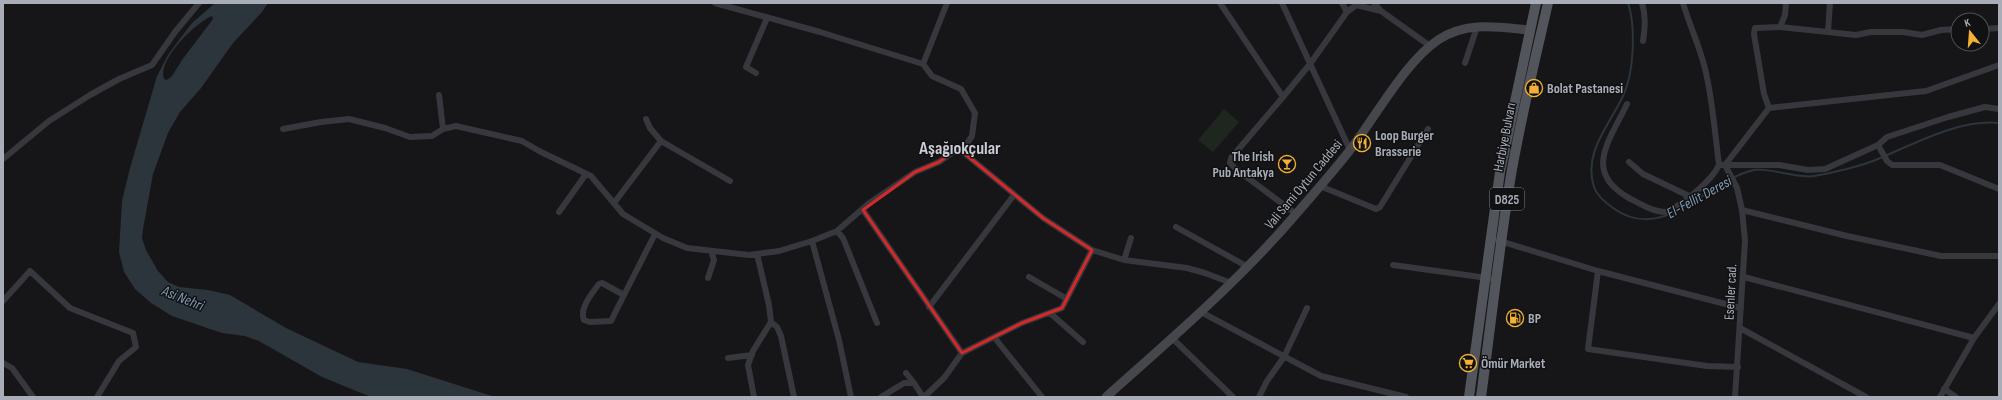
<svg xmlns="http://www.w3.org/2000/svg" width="2002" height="400" viewBox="0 0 2002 400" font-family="'Sofia Sans Condensed',sans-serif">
  <rect width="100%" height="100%" fill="#161618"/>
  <path fill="#1e261f" d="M1224 109 1239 122 1213 152 1198 140Z"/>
  <path fill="#2c353c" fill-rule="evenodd" d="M215 3H268L262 12 233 43 201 88 180 112 168 133 153 174 143 229 142 238 146 250 158 271 168 282 179 287 208 290 230 295 286 328 358 362 407 369 495 397H371L322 377 259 341 245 336 222 333 172 316 151 303 135 289 124 272 119 252 122 201 130 168 157 76 168 55 179 40 192 23ZM212 16 213 19 182 60 172 76 167 80 164 79C157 60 195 23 212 16Z"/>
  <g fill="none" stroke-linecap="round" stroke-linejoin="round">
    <path stroke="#2c353c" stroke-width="2" d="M1628 3C1636 27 1634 73 1623 96 1609 126 1583 152 1594 187 1597 196 1606 203 1613 208 1664 245 1707 180 1754 170 1768 167 1797 179 1814 176 1832 173 1862 166 1878 159 1914 144 1959 119 1999 123"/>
    <path stroke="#37383d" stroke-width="6" d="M715 3 820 32 923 64
      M947 3 923 64 932 76 961 89 975 113 972 136 961 152
      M1220 3 1283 97 1231 158 1230 163 1236 169 1296 214
      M1282 3 1350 150
      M1342 3 1347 12
      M1374 3 1381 11 1430 46
      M1642 3C1646 16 1645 27 1643 41
      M1683 3C1690 27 1701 49 1706 73 1713 104 1715 134 1719 165H1725L1737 188 1742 210 1745 241 1735 397
      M1356 5 1381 11
      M1780 27 1785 15 1786 3
      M1982 29 1999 28
      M1828 31 1830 3
      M1465 63 1477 27
      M1999 65 1926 91 1769 108 1725 165H1779L1808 170 1825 169 1878 145 1887 137 1948 117 1985 107 1999 109
      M756 73 746 67 767 18
      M439 95 443 129
      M1283 97 1310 64 1347 12 1359 3
      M1627 104C1610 140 1582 172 1629 198 1640 204 1654 212 1666 212 1683 204 1712 181 1719 165
      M1769 108 1764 94 1754 34 1755 28 1780 27 1856 35 1871 32H1903L1922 35 1941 30 1958 29
      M283 129 321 122 349 119 385 128 410 137 432 136 443 129 456 126 522 141 539 151 591 176 623 214 663 238 687 248 749 255 779 251 812 241 837 231 868 204 915 172 939 162 956 150 964 153 1043 218 1092 250 1124 260 1187 268 1205 273 1231 283
      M661 141 730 181
      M1878 145 1887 161 1892 165H1940L1999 189
      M3 159 49 121 90 95 119 79 152 65 175 32 199 3
      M1629 162 1643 174 1689 196
      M1320 186 1376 209 1380 207 1428 129
      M614 203 661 141 650 128 646 119
      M863 210 962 353
      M1742 210 1847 236 1941 256H1999
      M559 212 586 174
      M1176 227 1248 267
      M837 231 843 238 877 323
      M1490 238 1598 271 1741 308
      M812 241 839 340 851 397
      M1124 260 1131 238
      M1393 265 1495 279
      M1598 271 1588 349 1707 366 1738 367
      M1029 277 1067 299
      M1744 277 1974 338
      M708 278 714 260 711 251
      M602 283 624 295 611 321 590 322 584 320C579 309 592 293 599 284Z
      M624 295 655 234
      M3 301 30 271 70 308 133 333 136 347 119 361 97 397
      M929 307 1014 195
      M1201 312 1321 376 1406 397
      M1050 313 1083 342
      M771 322 777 327 781 336 794 397
      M1740 328 1866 397
      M994 337 1042 397
      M1172 338 1233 397
      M728 358 752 355
      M3 363 12 368 33 397
      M906 373 914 383
      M1944 389 1956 397
      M754 397 748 365 753 351 771 322 769 305 757 254
      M881 397 904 383H914L923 397
      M924 397 944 378 962 353 1022 323 1062 308 1092 250
      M1259 397 1267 381 1284 357 1307 308
      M1940 397 1974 338 1999 304"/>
    <path stroke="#45474d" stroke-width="9" d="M1106 397C1172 338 1240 280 1297 213 1315 192 1333 172 1350 150 1375 118 1405 62 1438 40 1466 21 1498 27 1529 30"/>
    <path stroke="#53555c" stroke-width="10" d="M1469 397 1500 172 1536 3
      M1481 397C1491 323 1499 249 1511 175 1521 117 1535 60 1548 3"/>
  </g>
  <path fill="none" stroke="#d62828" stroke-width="3" stroke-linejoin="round" d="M956 150 964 153 1043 218 1092 250 1062 308 1022 323 962 353 863 210 915 172 939 162Z"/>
  <defs>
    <g id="shop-ring" transform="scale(0.9)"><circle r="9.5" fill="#111113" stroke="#f2b134" stroke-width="1.5"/><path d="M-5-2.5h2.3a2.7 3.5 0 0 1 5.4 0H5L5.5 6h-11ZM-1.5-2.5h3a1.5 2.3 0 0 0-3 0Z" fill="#f2b134"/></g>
    <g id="restaurant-ring" transform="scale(0.9)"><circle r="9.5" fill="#111113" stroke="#f2b134" stroke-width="1.5"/><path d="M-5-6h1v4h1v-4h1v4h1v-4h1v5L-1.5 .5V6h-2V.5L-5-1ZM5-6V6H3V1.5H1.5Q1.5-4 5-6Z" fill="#f2b134"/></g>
    <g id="bar-ring" transform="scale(0.9)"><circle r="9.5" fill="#111113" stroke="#f2b134" stroke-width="1.5"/><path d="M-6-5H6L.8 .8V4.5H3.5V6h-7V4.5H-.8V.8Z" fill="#f2b134"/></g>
    <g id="fuel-ring" transform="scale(0.9)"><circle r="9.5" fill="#111113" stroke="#f2b134" stroke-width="1.5"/><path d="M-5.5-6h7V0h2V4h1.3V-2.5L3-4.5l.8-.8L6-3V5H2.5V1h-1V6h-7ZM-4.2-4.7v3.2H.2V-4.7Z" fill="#f2b134"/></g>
    <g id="supermarket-ring" transform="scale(0.9)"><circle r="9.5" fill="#111113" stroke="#f2b134" stroke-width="1.5"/><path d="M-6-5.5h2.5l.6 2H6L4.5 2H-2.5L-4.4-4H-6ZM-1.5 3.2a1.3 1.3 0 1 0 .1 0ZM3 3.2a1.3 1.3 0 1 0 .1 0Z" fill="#f2b134"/></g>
  </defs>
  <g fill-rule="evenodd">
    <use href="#shop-ring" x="1534" y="88"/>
    <use href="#restaurant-ring" x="1362" y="143"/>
    <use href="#bar-ring" x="1287" y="164"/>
    <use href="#fuel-ring" x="1515" y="318"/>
    <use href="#supermarket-ring" x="1468" y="363"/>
  </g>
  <g text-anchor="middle" stroke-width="3" stroke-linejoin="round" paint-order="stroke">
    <rect fill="#111113" stroke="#7b7e86" stroke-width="1" x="1490" y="188" width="34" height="22" rx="3"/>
    <g font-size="13" font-weight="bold" fill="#a8adb8">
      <text x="1507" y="204">D825</text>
    </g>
    <g font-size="14" font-weight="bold" fill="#a8adb8" stroke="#111113" text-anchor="start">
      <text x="1547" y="93">Bolat Pastanesi</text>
      <text x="1375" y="140">Loop Burger<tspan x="1375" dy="16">Brasserie</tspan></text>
      <text x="1274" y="161" text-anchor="end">The Irish<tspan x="1274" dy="16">Pub Antakya</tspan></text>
      <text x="1528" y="323">BP</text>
      <text x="1481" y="368">Ömür Market</text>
    </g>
    <g font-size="14" fill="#a8adb8" stroke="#111113">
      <text transform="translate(1504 137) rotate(-79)" y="5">Harbiye Bulvarı</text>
      <text transform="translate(1303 184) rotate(-50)" y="5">Vali Sami Oytun Caddesi</text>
      <text transform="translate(1730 292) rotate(-87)" y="5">Esenler cad.</text>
    </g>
    <g font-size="15" font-style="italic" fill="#7f9bb3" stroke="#111113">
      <text transform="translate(1699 197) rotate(-29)" y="5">El-Fellit Deresi</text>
      <text transform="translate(183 298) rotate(22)" y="5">Asi Nehri</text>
    </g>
    <g font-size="18" font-weight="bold" fill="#c9ccd4" stroke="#111113">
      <text x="960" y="154">Aşağıokçular</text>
    </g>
  </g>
  <rect width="2002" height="400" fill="none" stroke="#a8adb8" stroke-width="8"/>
  <g transform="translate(1970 32) rotate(343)"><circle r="19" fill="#111113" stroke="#4d4f55"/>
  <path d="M0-3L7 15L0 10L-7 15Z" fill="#f2b134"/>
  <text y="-6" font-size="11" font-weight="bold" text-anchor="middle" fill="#a8adb8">K</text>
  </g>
</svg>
